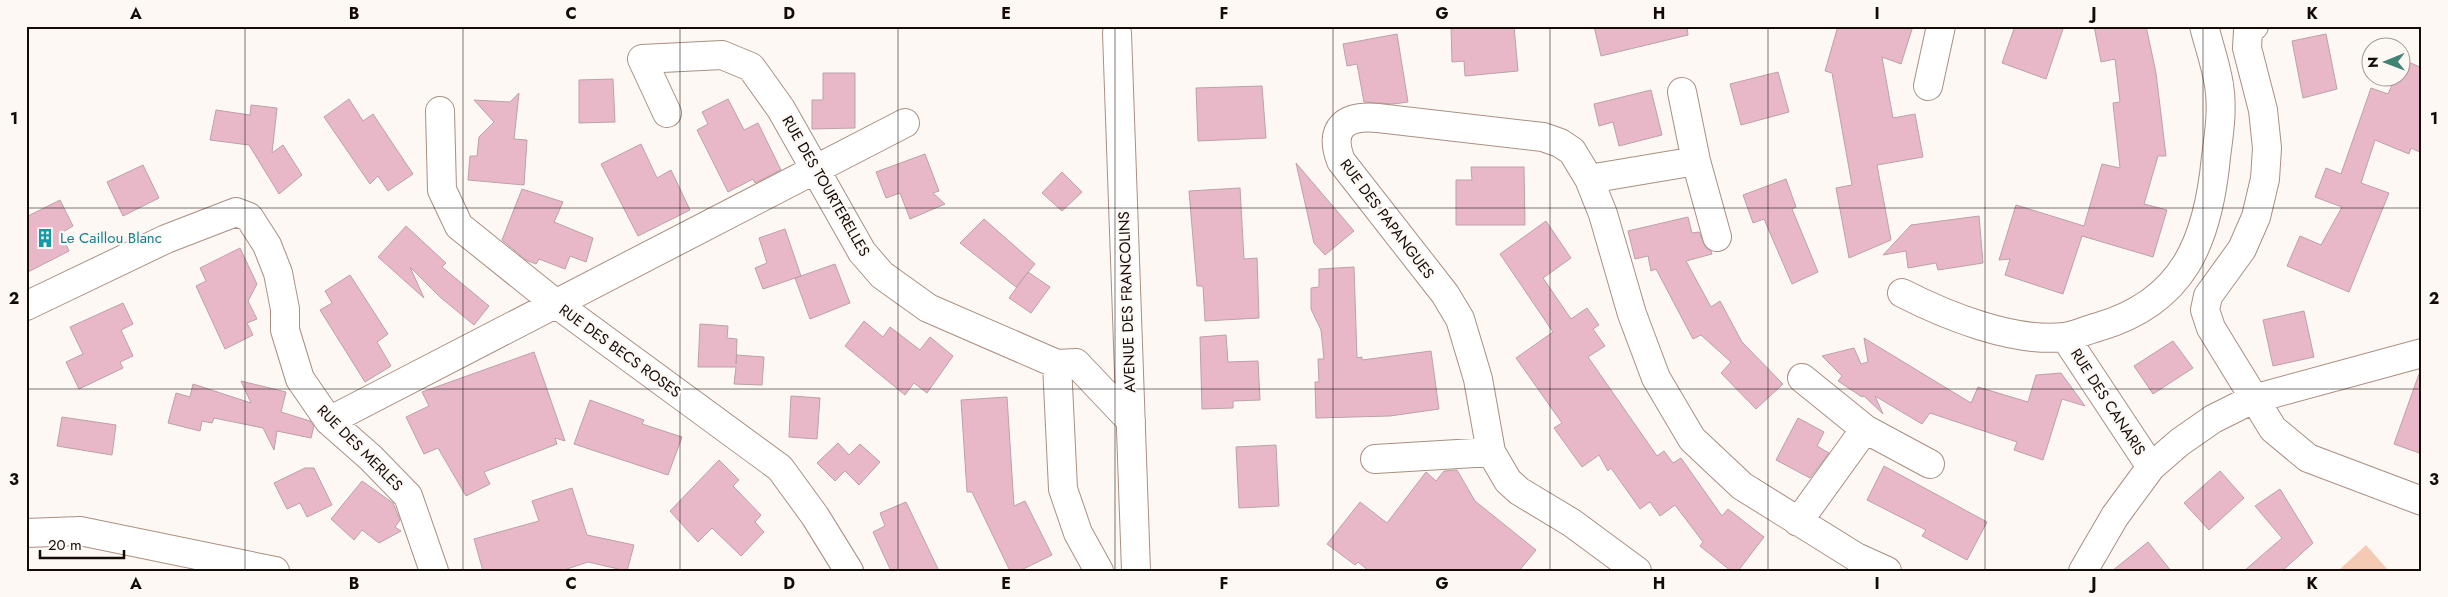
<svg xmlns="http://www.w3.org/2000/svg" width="2448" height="597" viewBox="0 0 2448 597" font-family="Jost,sans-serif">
  <rect width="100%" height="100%" fill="#fef8f5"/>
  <path fill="#f4cab4" d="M2366 545 2389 571H2338Z"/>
  <path fill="#e8b8c9" stroke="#bda0aa" d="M1451 26H1514L1518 71 1465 76 1464 61 1452 62Z
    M1594 26H1687L1688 35 1601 56Z
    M1838 26H1913L1901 64 1882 57 1893 118 1915 114 1923 157 1877 165 1891 240 1849 258 1836 188 1852 185 1832 73 1825 71Z
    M2015 26H2064L2046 79 2002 63Z
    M2094 26H2146L2156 73 2166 156H2158L2144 204 2167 210 2153 257 2082 236 2063 294 2005 275 2010 259 1999 260 2016 205 2084 226 2102 164 2120 168 2113 103 2120 102 2115 59 2101 62Z
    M1397 34 1408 102 1393 104 1364 102 1357 64 1347 66 1343 44Z
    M2326 34 2337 89 2303 98 2292 41Z
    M2402 59 2422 68V153L2411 148 2409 154 2375 140 2361 183 2389 193 2349 292 2287 266 2300 236 2321 245 2342 207 2315 197 2326 168 2341 174 2371 88 2388 94 2395 78H2400Z
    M1778 72 1789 112 1741 125 1730 84Z
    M823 73H855V128L812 129V100H823Z
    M613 79 615 122 579 123V80Z
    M1262 86 1266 138 1198 141 1196 88Z
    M1651 90 1662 135 1619 146 1613 122 1599 126 1594 104Z
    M519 93 514 139 527 140 524 185 468 180 470 156H477L479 137 494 122 474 100 510 102Z
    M349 99 363 121 373 114 413 174 388 191 378 176 370 184 324 117Z
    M728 99 744 130 758 123 781 170 755 183 753 179 728 192 697 130 708 124 702 112Z
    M251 105 277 108 272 153 283 145 302 175 279 194 249 145 210 140 216 110 250 115Z
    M641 144 657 178 671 170 690 210 638 236 601 164Z
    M925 154 939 191 933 193 945 204 910 219 900 193 886 198 876 172Z
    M1296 163 1354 231 1325 255 1314 243Z
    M143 165 159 198 123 216 107 182Z
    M1471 167H1524L1525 225H1456V180H1472Z
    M1062 172 1082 192 1062 211 1042 193Z
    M1786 179 1796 207 1792 209 1818 272 1792 284 1764 219 1753 223 1743 195Z
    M1240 188 1244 259 1257 258 1259 318 1205 321 1203 286H1197L1189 191Z
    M522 189 563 202 554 222 593 238 586 262 570 256 565 269 539 259 536 264 526 260 502 240Z
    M60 200 73 226 61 233 69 251 26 273V217Z
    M1979 216 1983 263 1938 270 1936 263 1908 268 1906 251 1883 255 1911 225Z
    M1688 217 1692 233 1699 232 1706 248 1711 251 1712 254 1686 261 1711 307 1720 301 1742 342 1783 384 1756 409 1721 373 1731 362 1701 335 1693 339 1656 269 1651 271 1648 256 1635 259 1628 231Z
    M984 219 1035 264 1016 287 960 243Z
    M1546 221 1571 258 1543 278 1571 319 1587 308 1599 325 1593 329 1605 346 1588 357 1657 456 1664 451 1673 463 1681 458 1722 516 1728 509 1764 537 1738 571H1731L1700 546 1703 542 1675 505 1660 516 1650 502 1640 509 1611 468 1608 471 1599 455 1582 467 1554 428 1562 423 1516 358 1553 332 1500 254Z
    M406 226 446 263 442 267 489 306 474 325 440 297 410 267 424 298 378 257Z
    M785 229 801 276 763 289 755 268 767 263 759 238Z
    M240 248 257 284 248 301 257 319 247 323 253 335 225 349 196 286 206 281 200 268Z
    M835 264 850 303 810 319 795 278Z
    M1354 267 1357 358 1362 357V360L1431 351 1439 409 1390 416 1316 418 1315 382H1319L1318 359H1324L1321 330 1311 309V288L1319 287V269Z
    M1028 272 1050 287 1031 313 1009 298Z
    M350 275 388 334 377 342 391 366 365 382 320 310 332 303 325 291Z
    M123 303 133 324 121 330 133 356 120 362 123 368 79 389 66 362 83 354 70 327Z
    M2304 311 2314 357 2273 366 2263 320Z
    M864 321 883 337 890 327 920 350 930 337 953 356 927 393 914 383 905 395 845 346Z
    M700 324 728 326 727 338 737 339 736 364 737 355 764 357 762 385 734 384 736 367H698Z
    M1226 335 1228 362 1258 361 1260 400 1233 401V408L1202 409 1200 337Z
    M1864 338 1971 403 1978 387 2028 402 2036 375 2061 373 2085 406 2062 399 2043 460 2014 450 2017 442 1930 413 1922 424 1875 396 1883 414 1864 396 1862 397 1838 381 1842 376 1822 356 1854 348 1861 364 1868 362Z
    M2173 341 2193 368 2153 394 2134 366Z
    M534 352 565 441 555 438 557 444 484 472 490 484 466 496 438 448 424 454 406 417 429 406 422 392Z
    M2419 374H2422V454L2394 444Z
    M241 381 286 392 281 412 310 421 314 426 311 438 277 431 274 450 263 428 214 418 212 423 202 421 200 431 168 423 176 393 190 397 193 384 251 403Z
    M791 396 820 398 817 439 789 437Z
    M1007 397 1014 506 1025 501 1052 555 1019 571H1010L972 492H967L961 400Z
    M590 400 644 420 642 424 682 437 668 475 574 444Z
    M62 417 116 425 112 455 57 446Z
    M1798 418 1824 432 1817 446 1829 453 1810 478 1776 460Z
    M838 443 849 455 860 444 880 462 859 485 845 471 835 481 817 463Z
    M1276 445 1279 506 1239 508 1236 447Z
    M719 460 739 480 733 486 761 515 755 522 764 532 741 556 712 528 698 542 670 511Z
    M1884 466 1987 522 1967 560 1922 536 1926 530 1867 500Z
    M305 468H314L332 505 307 517 300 503 287 509 274 483Z
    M1457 470 1475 501 1536 550 1519 571H1369L1358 562 1355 565 1327 544 1360 502 1387 523 1426 472 1436 481 1444 471Z
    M2220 471 2244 498 2209 530 2184 503Z
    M362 481 393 503 400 520 395 527 401 531 379 543 362 530 354 540 331 519Z
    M572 488 587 535 634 545 627 571 588 562 561 571H483L474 539 539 521 532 501Z
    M2280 489 2313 543 2282 571H2244L2282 538 2255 506Z
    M906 502 939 571H891L873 532 885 526 880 513Z
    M2148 542 2171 571H2112Z"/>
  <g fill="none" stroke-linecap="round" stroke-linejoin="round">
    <g stroke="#aa8f82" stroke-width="30">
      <path id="minor" d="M2254 26 2248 31 2247 48 2263 110 2267 148 2265 179 2256 217 2242 249 2208 296 2205 310 2211 328 2273 429 2308 458 2422 501
        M1117 33 1136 571
        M1928 86 1941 26
        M440 111 442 190 459 226 555 303 780 468 815 516 849 571
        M667 113 642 59 722 55 751 67 781 109 862 252 882 275 928 308 1057 364 1076 363 1131 421
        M1696 161 1717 237
        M1589 179 1696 161 1682 92
        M1902 293C1947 316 2014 343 2065 337 2076 335 2087 330 2098 327 2184 302 2208 241 2216 157 2219 134 2223 108 2219 85 2216 65 2209 46 2204 26
        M26 306 166 239 236 212 249 217 267 245 278 273 285 309V330L300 379 329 421 371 458 408 496 434 571
        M2065 337 2151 467
        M1057 364 1063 489 1078 533 1099 571
        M329 421 905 123
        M1865 429 1930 464
        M1375 459 1491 452
        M1798 522 1865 429 1802 378
        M26 533 80 531 275 571
        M1637 571 1572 523 1519 491 1508 481 1491 452 1478 379 1460 319 1445 294 1341 161C1328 127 1346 115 1378 118L1543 137 1560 143 1572 151 1589 179 1603 214 1632 314 1656 378 1692 439 1742 486 1856 557 1887 571
        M2083 571 2115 516 2151 467 2180 442 2213 419 2253 399 2422 353"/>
    </g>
    <use href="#minor" stroke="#fff" stroke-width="28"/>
  </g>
  <path fill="none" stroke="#140b07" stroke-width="1" stroke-opacity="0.55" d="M245 26V571M463 26V571M680 26V571M898 26V571M1115 26V571M1333 26V571M1550 26V571M1768 26V571M1985 26V571M2203 26V571M26 208H2422M26 389H2422"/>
  <defs>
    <g id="building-bare" transform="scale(1.5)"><path d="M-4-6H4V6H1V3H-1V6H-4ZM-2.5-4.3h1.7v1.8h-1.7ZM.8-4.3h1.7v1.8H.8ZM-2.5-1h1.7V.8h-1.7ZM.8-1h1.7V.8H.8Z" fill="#0f9aa8" stroke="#fef8f5" stroke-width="2.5" paint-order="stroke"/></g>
  </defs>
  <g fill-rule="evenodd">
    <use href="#building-bare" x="45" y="238"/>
  </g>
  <g text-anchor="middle" stroke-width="4.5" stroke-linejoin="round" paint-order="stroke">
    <g font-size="15" fill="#140b07" stroke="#fef8f5">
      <text transform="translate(826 186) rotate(60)" y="5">RUE DES TOURTERELLES</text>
      <text transform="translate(1387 219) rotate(53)" y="5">RUE DES PAPANGUES</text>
      <text transform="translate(1127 302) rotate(-92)" y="5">AVENUE DES FRANCOLINS</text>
      <text transform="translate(620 351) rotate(36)" y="5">RUE DES BECS ROSES</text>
      <text transform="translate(2108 402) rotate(57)" y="5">RUE DES CANARIS</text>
      <text transform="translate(360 448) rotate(45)" y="5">RUE DES MERLES</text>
    </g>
    <g font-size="15" fill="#0d838f" stroke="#fef8f5" text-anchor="start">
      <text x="60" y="243">Le Caillou Blanc</text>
    </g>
  </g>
  <rect width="2448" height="597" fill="none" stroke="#fef8f5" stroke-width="55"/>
  <g transform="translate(2386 62) rotate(269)"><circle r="24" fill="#fef8f5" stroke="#a09996"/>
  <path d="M0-4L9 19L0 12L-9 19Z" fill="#3f8375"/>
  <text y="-8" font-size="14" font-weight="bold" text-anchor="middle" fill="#140b07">N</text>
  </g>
  <path d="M40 550v8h84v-8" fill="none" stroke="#140b07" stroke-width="2.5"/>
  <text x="48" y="550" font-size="15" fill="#140b07" stroke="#fef8f5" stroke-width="4" paint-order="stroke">20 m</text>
  <rect x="28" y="28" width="2392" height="542" fill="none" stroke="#140b07" stroke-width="2"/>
  <g font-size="16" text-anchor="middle" font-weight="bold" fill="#140b07">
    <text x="136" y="19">A</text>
    <text x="354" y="19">B</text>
    <text x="571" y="19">C</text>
    <text x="789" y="19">D</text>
    <text x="1006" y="19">E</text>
    <text x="1224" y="19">F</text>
    <text x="1442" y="19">G</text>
    <text x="1659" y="19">H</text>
    <text x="1877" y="19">I</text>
    <text x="2094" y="19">J</text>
    <text x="2312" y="19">K</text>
    <text x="14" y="124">1</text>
    <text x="2434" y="124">1</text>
    <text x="14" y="304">2</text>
    <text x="2434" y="304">2</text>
    <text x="14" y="485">3</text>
    <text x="2434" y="485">3</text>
    <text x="136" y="589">A</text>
    <text x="354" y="589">B</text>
    <text x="571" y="589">C</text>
    <text x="789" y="589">D</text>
    <text x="1006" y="589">E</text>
    <text x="1224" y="589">F</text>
    <text x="1442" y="589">G</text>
    <text x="1659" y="589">H</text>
    <text x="1877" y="589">I</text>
    <text x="2094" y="589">J</text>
    <text x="2312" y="589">K</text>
  </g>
</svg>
